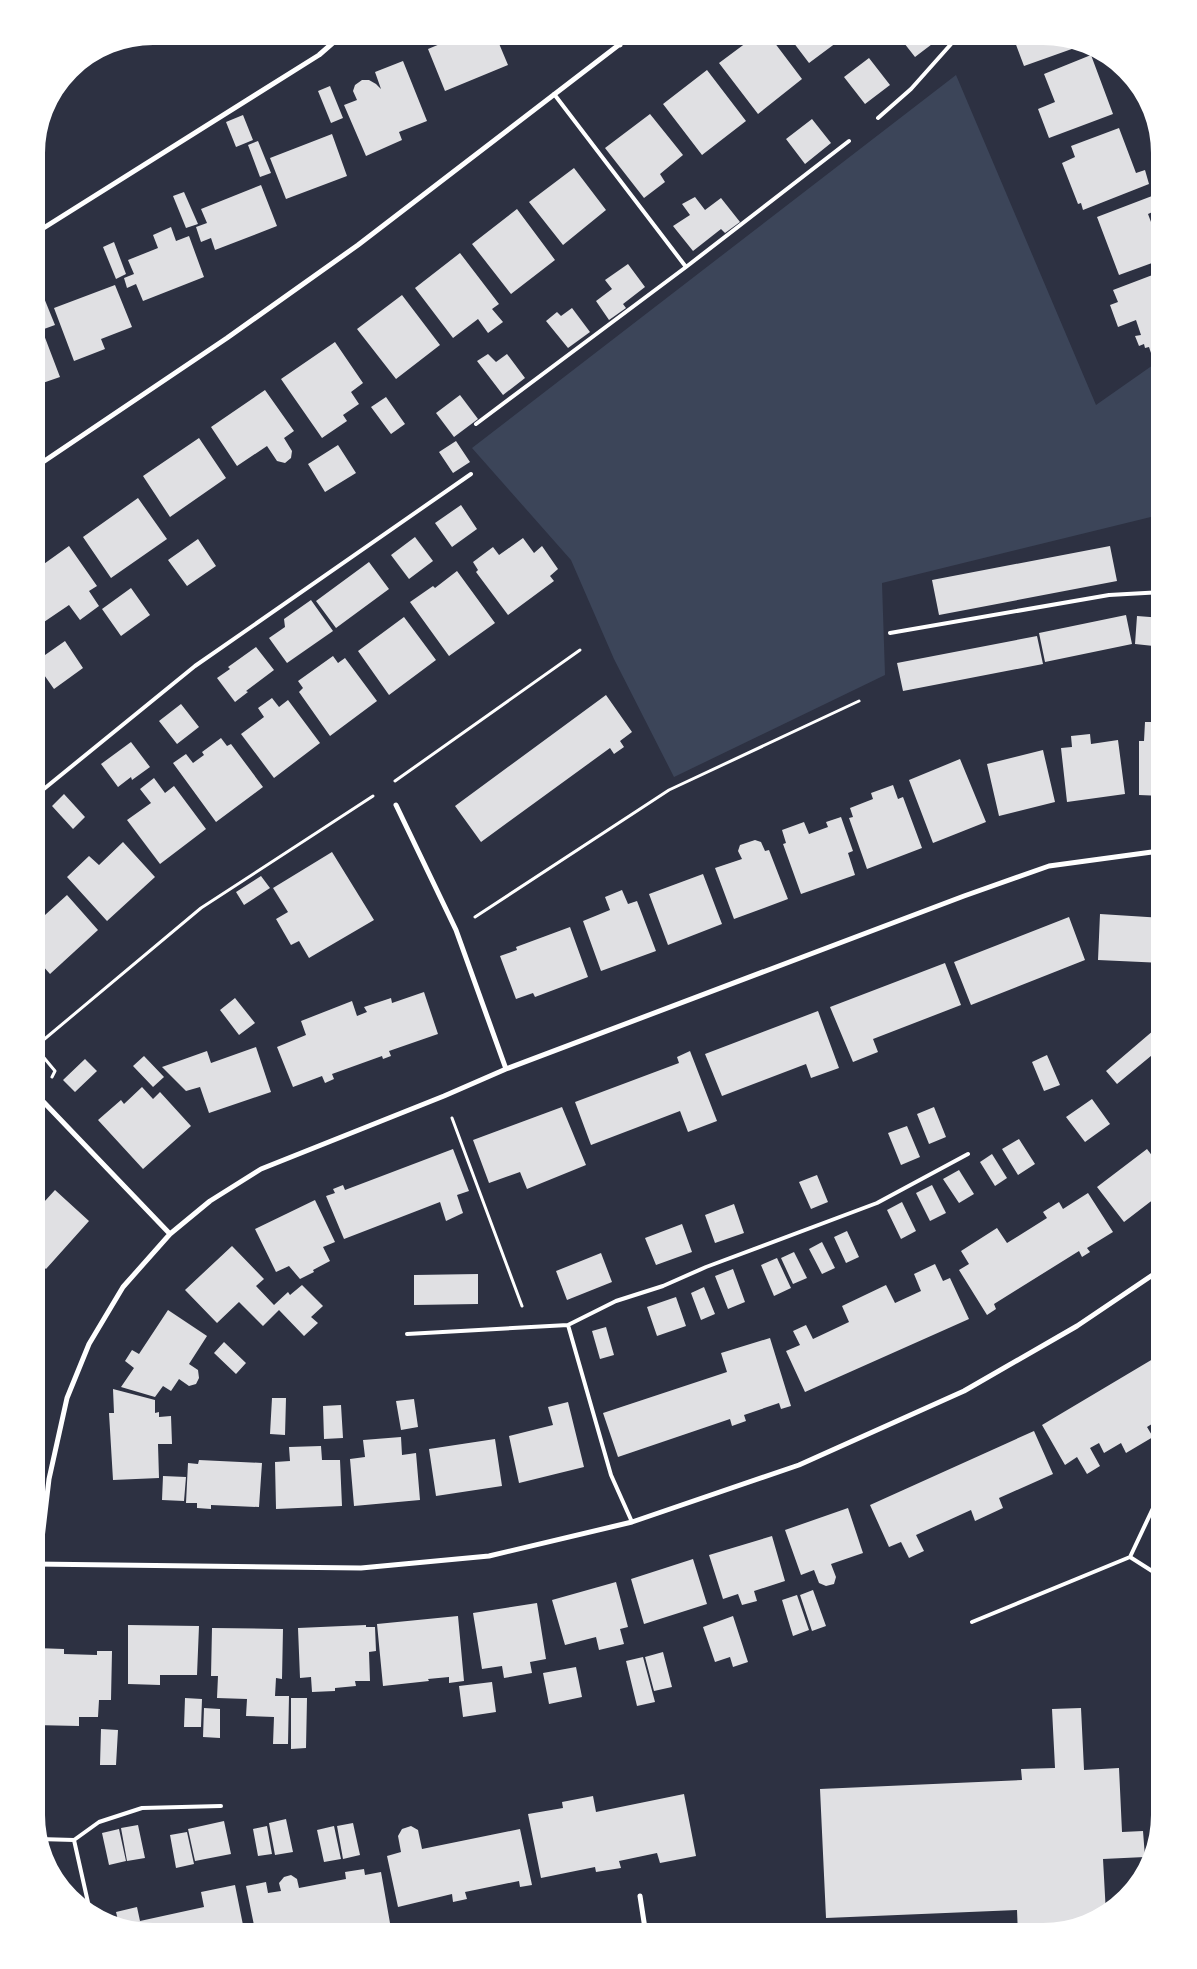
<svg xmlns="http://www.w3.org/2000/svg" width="1197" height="1969" viewBox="0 0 1197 1969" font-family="'Fira Sans',sans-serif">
  <rect width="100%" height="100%" fill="#2d3142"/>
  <path fill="#3c4559" d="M956 75 1096 405 1163 358V514L882 583 885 675 674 777 614 659 571 560 472 448Z"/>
  <path fill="#e0e0e3" d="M464 34H495L508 65 445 91 428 49Z
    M758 34H768L802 79 758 114 719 63Z
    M787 34H848L809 63Z
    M897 34H937L940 38 915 57Z
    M1012 34H1051L1083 45 1024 66Z
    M1091 55 1113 114 1049 138 1038 109 1055 102 1044 74Z
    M869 58 890 85 865 104 844 77Z
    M403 61 427 121 399 132 402 140 366 156 344 105 357 100 353 91 355 85 362 80H369L376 84 381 89 375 72Z
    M707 70 746 121 702 155 663 104Z
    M330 86 343 118 331 123 318 91Z
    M650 114 683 155 660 174 665 182 644 198 605 148Z
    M243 115 253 140 236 147 226 122Z
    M812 119 831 143 805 164 786 139Z
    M1119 128 1136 173 1145 170 1149 184 1083 210 1081 203 1078 204 1062 163 1075 157 1071 146Z
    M332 134 347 176 286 199 270 158Z
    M258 141 271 173 260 177 248 145Z
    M574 168 606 210 563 245 529 202Z
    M261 185 277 226 215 250 211 238 201 242 196 227 207 223 201 209Z
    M184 192 198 224 186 228 173 196Z
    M1152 196 1157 210 1148 214 1163 254V259L1119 275 1097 217Z
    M695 197 705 210 721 198 740 222 725 233 721 229 693 251 673 226 690 215 682 204Z
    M517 209 555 260 511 294 472 244Z
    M171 227 176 241 189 236 204 277 143 301 136 284 127 288 124 278 134 274 128 260 158 248 153 235Z
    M114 242 126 274 116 279 103 247Z
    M460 253 499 304 492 309 503 322 488 333 478 319 453 338 415 288Z
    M628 264 645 287 623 304 626 308 609 320 596 301 612 289 605 280Z
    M1163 271V352L1151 353 1149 347 1145 348 1144 344 1139 346 1135 336 1141 335 1136 320 1118 327 1110 305 1118 302 1113 290Z
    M115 285 132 327 101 339 105 349 74 361 54 308Z
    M42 293 55 325 44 329 34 305V296Z
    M402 295 440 345 396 379 357 329Z
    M572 308 590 332 568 348 546 321 557 312 561 316Z
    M44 335 60 377 34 386V339Z
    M335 342 363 383 351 392 359 404 343 415 347 421 322 438 281 379Z
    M488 354 496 362 507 354 525 378 503 395 477 361Z
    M265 390 294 431 284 438 292 451 291 458 285 463 277 461 267 446 237 466 211 427Z
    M460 395 478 419 454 437 436 413Z
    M386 397 405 424 391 434 371 407Z
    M199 438 226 478 170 517 143 476Z
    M456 441 470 462 453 473 439 452Z
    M338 445 356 473 325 492 308 464Z
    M138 498 167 539 111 578 83 537Z
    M461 505 477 529 452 547 435 523Z
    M415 537 433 561 409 579 391 555Z
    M523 538 534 553 542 546 558 569 550 576 554 581 508 615 476 572 478 570 473 562 493 547 499 555Z
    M198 539 216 566 187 586 168 560Z
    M69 546 97 586 89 591 99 606 80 620 69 605 41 624 34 614V571Z
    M1110 546 1117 581 939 615 932 580Z
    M369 562 389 589 336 628 316 601Z
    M457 571 495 623 449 656 410 602 433 586 435 588Z
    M131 588 150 615 121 636 102 609Z
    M311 600 333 631 287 663 269 638 285 627 284 619Z
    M1126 615 1132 644 1045 662 1039 633Z
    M1137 616 1163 618V647L1135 644Z
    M404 617 436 660 389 695 358 651Z
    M1037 636 1043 664 903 691 897 663Z
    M65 641 83 668 54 689 35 662Z
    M256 647 274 670 246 691 248 692 235 702 217 678 230 669 228 667Z
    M333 656 338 663 345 658 377 701 330 736 299 692 303 688 298 681Z
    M606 695 632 732 620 741 624 747 614 754 610 748 481 842 455 806Z
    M272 698 279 707 288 700 320 743 274 778 241 734 264 717 258 708Z
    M181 704 199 727 177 744 159 721Z
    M1145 722H1163V796L1139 795V741H1144Z
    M1090 734 1091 744 1118 740 1125 794 1067 802 1061 748 1072 747 1071 736Z
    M221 738 227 746 231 744 263 787 216 822 173 763 186 754 193 763 204 755 202 752Z
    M131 742 150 767 132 780 131 777 118 787 101 764Z
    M1043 750 1055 802 999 816 987 764Z
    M960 759 986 822 933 843 909 780Z
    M154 778 165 793 174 786 206 829 160 864 127 820 151 803 140 789Z
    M893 785 898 799 903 797 922 848 867 869 849 818 853 817 850 808 873 799 871 793Z
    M64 794 85 817 73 829 52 806Z
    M841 817 853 851 848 853 855 875 801 894 783 844 786 843 782 830 804 822 809 834 828 827 826 822Z
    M755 840 761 842 765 851 769 850 788 899 734 919 715 868 742 859 738 851 740 845Z
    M123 842 155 877 107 921 67 877 89 856 99 865Z
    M332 852 374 920 309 958 299 941 291 945 276 919 288 912 273 888Z
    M703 874 722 924 668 945 649 894Z
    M261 876 270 888 244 905 236 892Z
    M622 890 628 904 637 901 656 951 601 971 583 921 610 910 605 897Z
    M67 895 98 930 50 974 34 956V925Z
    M1100 914 1163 918V963L1098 960Z
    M1069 917 1085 960 971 1005 954 962Z
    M570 927 588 977 535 997 533 993 516 999 500 956 517 950 516 947Z
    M945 963 961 1005 873 1039 878 1052 853 1062 830 1007Z
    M34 972 42 981 34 988Z
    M424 992 438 1034 389 1051 391 1056 383 1059 382 1056 332 1074 334 1079 325 1083 322 1076 293 1087 277 1047 306 1035 301 1021 352 1001 357 1016 367 1012 364 1007 391 998 392 1003Z
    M235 998 255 1023 239 1035 220 1010Z
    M818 1011 839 1068 811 1078 806 1064 722 1096 705 1054Z
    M1154 1030 1163 1041V1046L1117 1084 1106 1071Z
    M256 1047 271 1092 209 1113 200 1087 186 1091 162 1067 207 1051 211 1063Z
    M690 1051 717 1121 688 1132 680 1111 591 1145 575 1102 679 1063 677 1057Z
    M1047 1055 1060 1085 1044 1091 1032 1062Z
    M144 1056 164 1077 153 1087 133 1066Z
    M85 1059 97 1071 75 1092 63 1080Z
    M142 1087 153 1099 160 1092 191 1126 143 1169 98 1120 121 1100 124 1104Z
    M1092 1099 1110 1124 1085 1142 1066 1117Z
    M562 1107 586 1165 527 1189 520 1172 489 1183 473 1140Z
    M934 1107 946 1137 929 1144 917 1114Z
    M907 1126 920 1157 901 1165 888 1133Z
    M1163 1136V1148L1157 1141Z
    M1019 1139 1035 1164 1018 1175 1002 1149Z
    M453 1149 469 1191 457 1195 463 1213 446 1221 440 1202 344 1239 326 1196 335 1193 333 1189 343 1185 345 1190Z
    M1147 1149 1163 1170V1192L1124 1222 1097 1187Z
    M992 1154 1007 1178 995 1186 980 1162Z
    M959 1170 974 1194 959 1203 943 1179Z
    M817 1175 828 1202 811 1209 799 1182Z
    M932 1185 946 1213 930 1221 916 1193Z
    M55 1190 89 1221 46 1269 34 1259V1213Z
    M1088 1193 1113 1232 1087 1248 1090 1252 1082 1257 1079 1251 994 1304 996 1309 987 1315 959 1270 969 1264 961 1251 997 1228 1007 1243 1047 1218 1043 1212 1059 1202 1063 1209Z
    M315 1200 335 1242 323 1247 330 1261 313 1270 314 1272 300 1279 289 1266 276 1272 255 1229Z
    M902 1202 916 1231 901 1239 887 1210Z
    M734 1204 744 1233 715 1243 705 1215Z
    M682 1224 692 1252 656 1265 645 1238Z
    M847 1231 859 1257 846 1263 834 1237Z
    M822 1242 835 1268 822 1274 809 1249Z
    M232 1246 264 1279 256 1286 274 1305 288 1292 290 1295 302 1285 323 1306 311 1317 318 1323 304 1336 279 1310 263 1326 239 1302 217 1323 185 1290Z
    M794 1252 807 1278 793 1284 781 1258Z
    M601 1253 612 1282 567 1300 556 1271Z
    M777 1258 791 1288 774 1296 761 1265Z
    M935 1264 943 1281 950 1278 969 1319 805 1392 786 1351 800 1345 793 1331 806 1325 813 1339 849 1322 842 1306 886 1285 895 1303 921 1291 914 1274Z
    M733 1269 745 1302 728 1309 715 1276Z
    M478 1274V1304L414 1305V1275Z
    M34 1282 39 1285 34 1296Z
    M704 1287 715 1314 701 1320 691 1293Z
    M676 1297 686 1326 657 1336 647 1307Z
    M168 1310 207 1336 189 1364 198 1370 199 1378 196 1384 189 1386 179 1379 171 1391 163 1386 155 1397 121 1387 134 1368 125 1361 132 1350 139 1354Z
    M606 1327 614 1355 600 1359 592 1331Z
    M770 1338 791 1406 781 1409 779 1403 744 1415 746 1421 732 1426 730 1419 618 1457 603 1413 727 1372 721 1353Z
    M224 1342 246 1363 236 1374 214 1353Z
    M1163 1353V1406L1159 1409 1163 1417 1147 1427 1153 1437 1126 1453 1121 1443 1104 1453 1099 1443 1090 1448 1100 1466 1087 1474 1077 1457 1065 1465 1042 1425Z
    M113 1389 155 1400V1413L159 1412V1417L171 1416 172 1444H158L159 1478 113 1480 109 1413H114Z
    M272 1398H286L285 1435 270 1434Z
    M414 1399 418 1427 401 1430 396 1401Z
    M568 1402 584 1467 519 1483 509 1436 553 1425 548 1407Z
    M341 1405 343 1438 324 1439 323 1406Z
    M1034 1431 1053 1474 999 1498 1003 1508 975 1521 971 1510 916 1535 924 1551 909 1558 901 1542 889 1547 870 1505Z
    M401 1437 402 1455 416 1453 420 1500 354 1506 350 1459 365 1457 363 1440Z
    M495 1439 502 1486 436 1496 429 1449Z
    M321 1446 322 1460H340L342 1506 276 1509 275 1462 290 1461 289 1447Z
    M199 1460 262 1463 259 1507 211 1505V1509L197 1508V1503H186L188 1463 198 1464Z
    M163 1476 186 1477 184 1501 162 1500Z
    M1163 1507V1529L1155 1518Z
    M848 1508 863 1553 831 1564 836 1577 834 1584 826 1586 819 1583 814 1570 801 1575 785 1530Z
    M772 1536 785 1581 754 1591 757 1601 742 1605 738 1594 723 1599 709 1555Z
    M693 1559 707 1604 644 1624 631 1579Z
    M616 1582 628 1627 620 1629 624 1644 599 1650 596 1637 565 1645 552 1600Z
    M813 1590 826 1626 812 1631 800 1595Z
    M797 1595 809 1630 793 1636 782 1600Z
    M537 1603 546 1659 530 1662 532 1673 504 1678 502 1666 482 1669 473 1613Z
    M458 1616 464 1681 449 1683V1677L428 1679 429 1681 383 1686 377 1624Z
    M733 1616 748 1662 733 1667 730 1657 715 1662 703 1627Z
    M128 1625 199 1626 197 1675H160V1685L128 1684Z
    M366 1625V1627H375L376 1651 369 1652 370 1681H355L356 1686 335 1688V1691L312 1692 311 1677 300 1678 298 1628Z
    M212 1628 283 1629 282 1679 276 1678 275 1696H289L288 1744H273L274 1717 246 1716 247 1699 217 1698 218 1676H211Z
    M36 1648 64 1649V1654L97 1655V1651H112L111 1700H99L98 1717H79V1726L34 1725Z
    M663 1652 672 1687 654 1691 645 1657Z
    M643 1657 655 1702 637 1706 626 1661Z
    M576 1667 582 1697 549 1704 543 1673Z
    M492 1682 496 1712 463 1717 459 1686Z
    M185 1698 202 1699 201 1727H184Z
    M291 1698H307L306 1748 291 1749Z
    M204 1708 220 1709V1738L203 1737Z
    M1081 1708 1084 1770 1119 1768 1122 1832 1143 1831 1145 1857 1103 1859 1106 1914 1097 1923 1043 1935H1018L1017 1910 826 1918 820 1789 1022 1780 1021 1769 1055 1768 1052 1709Z
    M101 1729 118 1730 116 1765H100Z
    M684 1794 696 1856 660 1863 657 1853 619 1861 621 1868 596 1872 595 1867 541 1878 528 1814 563 1808 562 1802 593 1796 596 1812Z
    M286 1819 293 1852 275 1855 269 1823Z
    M224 1821 231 1854 195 1861 188 1829Z
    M353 1823 360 1855 343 1859 337 1826Z
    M138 1825 145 1858 127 1861 121 1828Z
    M267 1826 272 1854 258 1856 253 1829Z
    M334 1826 341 1859 324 1862 317 1830Z
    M411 1826 418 1830 422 1849 520 1829 532 1885 520 1887 519 1881 465 1892 467 1899 453 1902 452 1894 398 1907 387 1856 401 1852 398 1836 402 1829Z
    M119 1829 126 1861 109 1865 102 1833Z
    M187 1832 194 1864 176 1868 170 1835Z
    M364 1869 365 1875 381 1872 390 1923 331 1935H256L246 1886 266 1882 268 1893 281 1891 279 1883 284 1877 291 1875 297 1879 299 1888 346 1879 345 1872Z
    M235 1885 245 1935H146L116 1925 119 1924 116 1912 137 1907 140 1921 204 1907 201 1892Z"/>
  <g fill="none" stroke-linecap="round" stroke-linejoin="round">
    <path stroke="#fff" stroke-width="3" d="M395 781 580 650
      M475 917 669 790 859 701
      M52 1077 55 1071 35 1047 201 908 373 796
      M452 1118 522 1306"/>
    <path stroke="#fff" stroke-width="4" d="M554 94 686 267
      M878 118 911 89 960 34
      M476 424 686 267 849 141
      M890 633 1109 595 1163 592
      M34 797 195 666 471 474
      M568 1325 616 1301 663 1286 706 1267 877 1203 968 1154
      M407 1334 568 1325 611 1475 632 1522
      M1130 1557 1163 1487
      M972 1622 1130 1557 1163 1578
      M39 1839 74 1840 91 1916
      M74 1840 99 1822 142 1808 221 1806"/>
    <path stroke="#fff" stroke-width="5" d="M616 34 620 45
      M34 234 319 55 343 34
      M34 468 227 338 358 245 633 34
      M396 805 456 930 506 1069
      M34 1092 170 1234
      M34 1564 361 1568 489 1556 632 1522 799 1465 964 1391 1077 1326 1163 1268
      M39 1564 49 1479 67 1398 89 1344 123 1287 170 1234 210 1201 261 1169 444 1096 506 1069 964 896 1049 866 1152 852 1163 854
      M640 1896 646 1935"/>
  </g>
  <path d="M0 0H1197V1969H0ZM153 42H1043A111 111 0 0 1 1154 153V1815A111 111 0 0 1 1043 1926H153A111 111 0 0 1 42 1815V153A111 111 0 0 1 153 42Z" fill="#fff" fill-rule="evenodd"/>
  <path fill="none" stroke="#fff" stroke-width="6" d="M153 42H1043A111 111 0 0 1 1154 153V1815A111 111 0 0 1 1043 1926H153A111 111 0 0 1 42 1815V153A111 111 0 0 1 153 42Z"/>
</svg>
